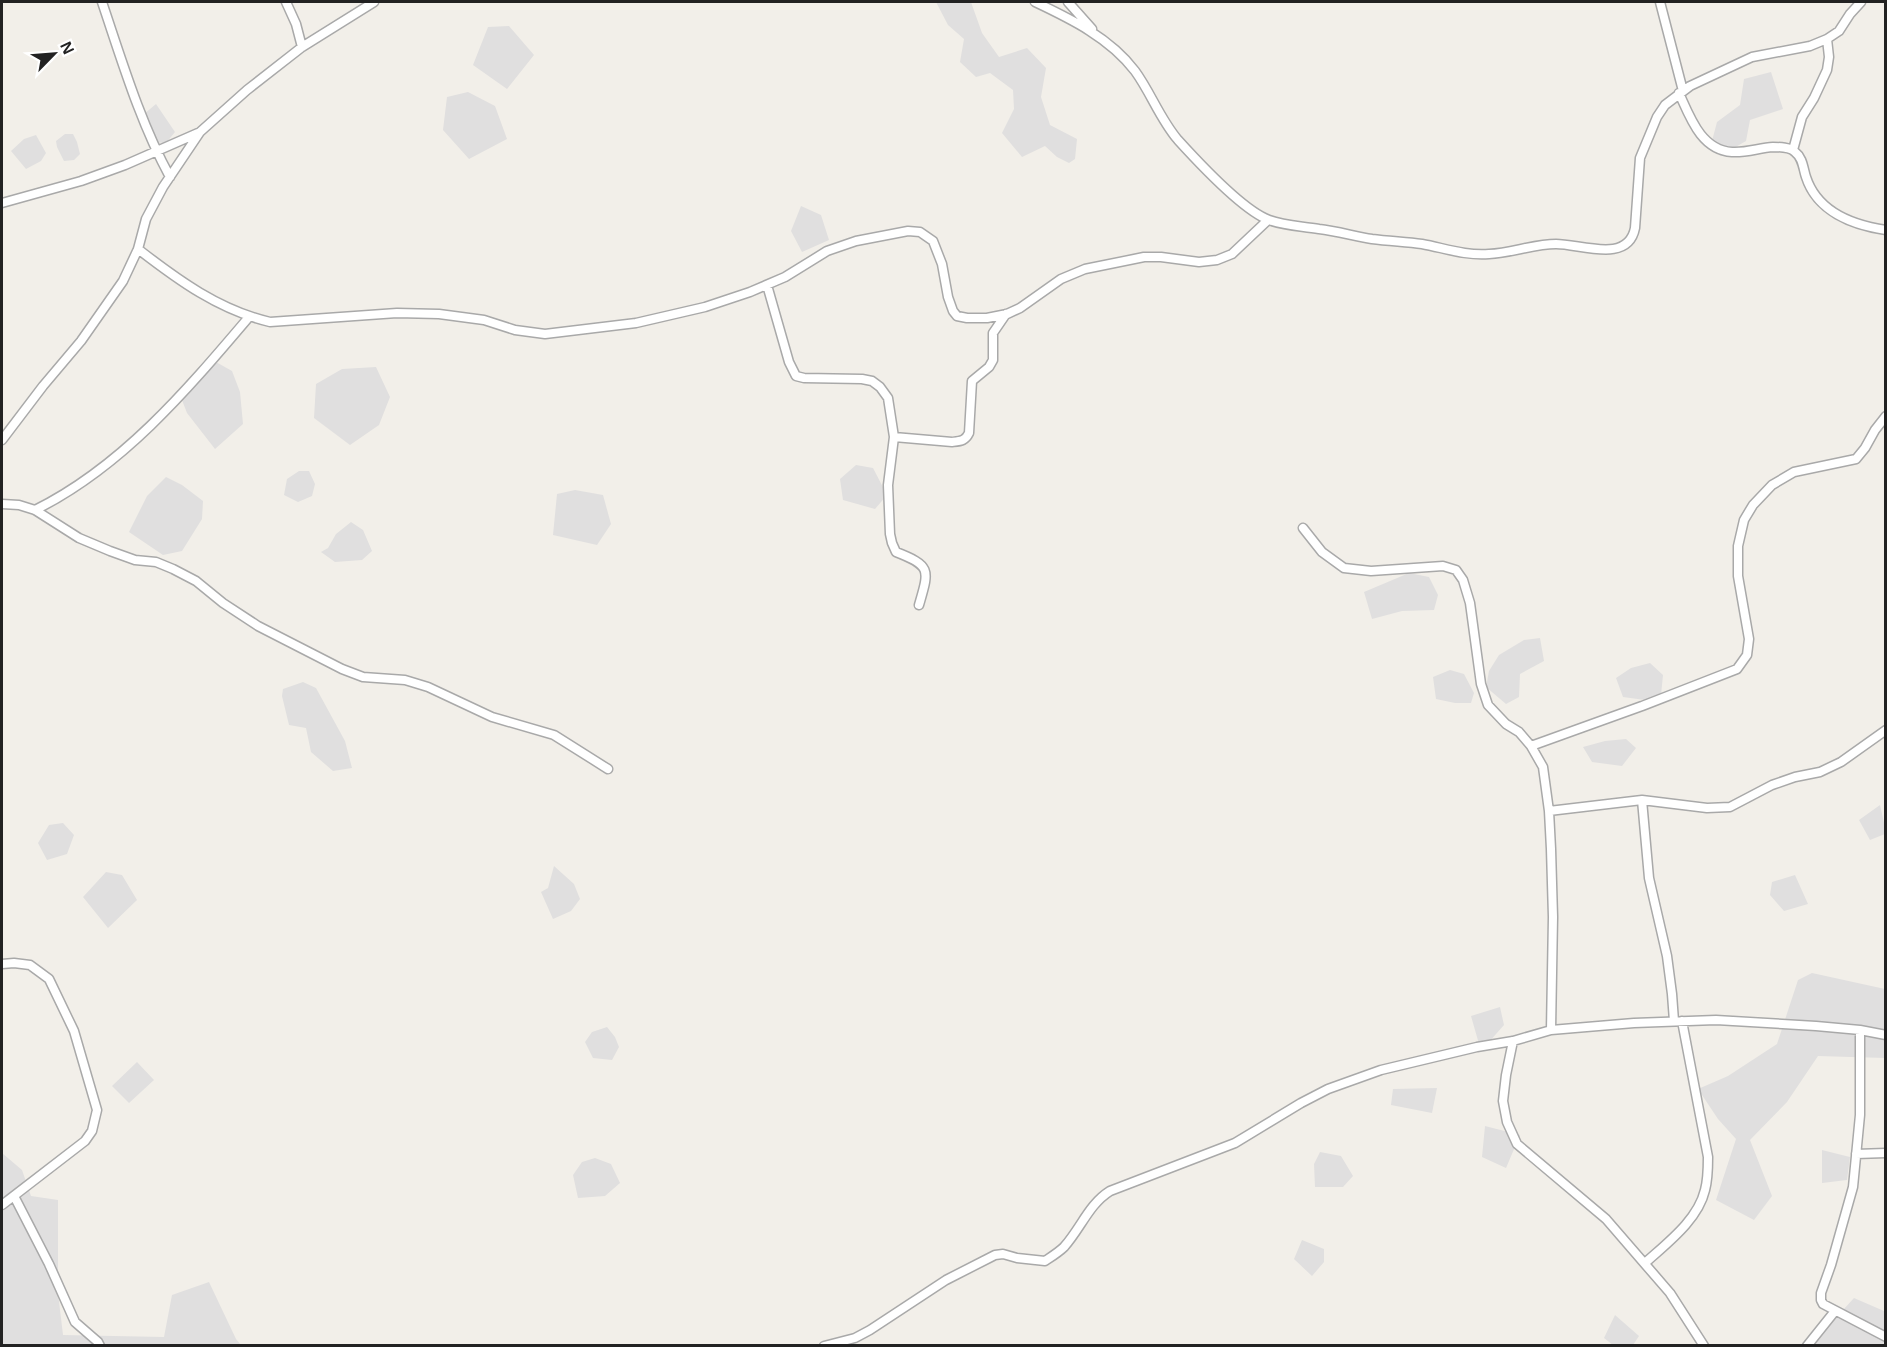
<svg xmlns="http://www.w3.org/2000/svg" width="1887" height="1347" viewBox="0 0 1887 1347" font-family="Helvetica,sans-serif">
  <rect width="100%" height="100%" fill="#f2efe9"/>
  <path fill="#e0dfdf" d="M936 2H971L982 33 999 57 1027 48 1046 68 1041 97 1050 125 1077 139 1075 159 1069 163 1057 157 1045 146 1022 157 1002 133 1014 109 1013 90 990 73 976 77 960 62 964 39 948 25Z
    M509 26 534 55 507 89 473 65 488 27Z
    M1771 72 1783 109 1750 120 1746 141 1720 156 1712 141 1717 122 1740 105 1744 79Z
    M468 92 495 106 507 139 469 159 443 130 447 97Z
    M156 104 175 132 166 143 150 142 138 119Z
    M65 134H73L77 142 80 154 74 160 64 161 57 147 56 141Z
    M36 135 46 153 41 161 26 169 11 151 24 139Z
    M801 206 821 215 829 240 802 252 791 231Z
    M216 362 232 371 240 392 243 424 215 449 187 413 180 395Z
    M376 367 390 397 379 425 350 445 314 418 316 384 342 369Z
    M856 465 873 468 887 495 875 509 843 500 840 479Z
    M299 471H309L315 484 312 496 298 502 284 495 287 479Z
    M166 477 182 485 203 501 202 519 182 551 163 555 129 532 147 496Z
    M575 490 603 495 611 524 597 545 553 535 557 494Z
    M351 522 363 530 372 551 362 560 335 562 321 552 328 548 336 534Z
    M1409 573 1429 577 1438 595 1434 610 1402 611 1372 619 1364 592Z
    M1540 638 1544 661 1520 674 1519 697 1506 704 1486 687 1489 671 1499 655 1524 640Z
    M1650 663 1663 675 1661 695 1645 700 1623 697 1616 678 1631 668Z
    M1450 670 1464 674 1474 693 1471 703H1455L1436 699 1433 677Z
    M303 682 316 688 345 741 352 768 333 771 311 752 306 728 289 725 282 696 283 689Z
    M1626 739 1636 748 1622 766 1592 762 1583 747 1605 741Z
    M1880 805 1885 827V834L1870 840 1859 820Z
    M63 823 74 835 67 854 47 860 38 843 49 825Z
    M554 866 574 884 580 899 571 911 553 919 541 892 548 888Z
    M106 872 122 875 137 900 108 928 83 897Z
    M1795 875 1808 904 1784 911 1770 895 1772 882Z
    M1812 973 1885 989V1058L1818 1056 1787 1102 1750 1140 1772 1196 1754 1220 1716 1200 1736 1139 1718 1119 1698 1089 1728 1076 1777 1044 1798 980Z
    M1500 1007 1504 1025 1481 1051 1471 1016Z
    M607 1027 615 1037 619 1047 612 1060 593 1058 585 1042 592 1032Z
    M137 1062 154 1080 129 1103 112 1086Z
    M1437 1088 1432 1113 1391 1105 1393 1089Z
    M1485 1126 1520 1135 1506 1168 1482 1157Z
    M1822 1150 1850 1157 1847 1180 1822 1183Z
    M1320 1152 1341 1156 1353 1176 1343 1187H1315L1314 1164Z
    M2 1153 22 1170 31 1196 58 1200V1293L63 1335 164 1337 172 1295 209 1282 236 1339 241 1345 2 1346Z
    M595 1158 611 1164 620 1183 605 1196 578 1198 573 1175 582 1162Z
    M1302 1240 1324 1249V1262L1312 1276 1294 1259Z
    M1854 1298 1884 1311 1885 1308V1345L1810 1346Z
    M1615 1315 1639 1336 1633 1345H1613L1604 1338Z"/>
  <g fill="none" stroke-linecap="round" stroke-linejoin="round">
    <g stroke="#a9a9a9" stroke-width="11">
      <path id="minor" d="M102 2C122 61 140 122 170 177
        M286 2 296 24 302 47
        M1035 2C1071 19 1110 38 1135 71 1151 93 1160 119 1178 140 1198 162 1242 210 1269 220 1285 226 1302 226 1319 229 1336 231 1354 236 1372 239 1388 241 1405 242 1422 244 1444 248 1466 256 1489 254 1511 253 1534 244 1556 244 1581 244 1628 264 1635 228L1640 158 1657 117 1665 105 1690 86 1752 57 1810 46 1827 39 1839 31 1850 14 1861 2
        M1068 2 1092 29
        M1660 2 1683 91
        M1679 93C1690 117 1701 150 1732 152 1746 153 1759 148 1773 147 1780 147 1790 147 1795 152 1803 158 1803 168 1806 177 1817 211 1852 225 1886 230
        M1793 150 1802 117 1814 98 1827 70 1829 57 1827 39
        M2 203 81 181 125 165 198 133
        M138 249C178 280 219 310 270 322L397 313 439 314 484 320 515 330 545 334 636 323 705 307 750 292 785 277 827 251 856 241 908 231 920 232 933 241 942 264 948 297 953 311 957 316 967 318H987L1007 314 1020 308 1061 279 1085 269 1144 257H1161L1199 262 1217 260 1232 254 1268 220
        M767 285 789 362 796 376 804 378 862 379 872 381 880 387 888 398 894 437 888 485 890 534 892 543 896 552C932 566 929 570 919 605
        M894 437 952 442C961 441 965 441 969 433L972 381 989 367 993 360V333L1006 314
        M2 440 43 386 81 341 123 281 138 249 146 219 163 187 200 132 247 90 302 47 374 2
        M2 504 19 505 35 510 79 538 110 551 135 560 156 562 173 569 196 581 223 603 258 626 342 669 363 677 405 680 428 687 492 717 554 735 608 769
        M35 510C122 467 187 390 249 317
        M1303 528 1322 552 1344 568 1371 571 1443 566 1456 570 1463 580 1470 603 1481 684 1488 705 1506 724 1519 732 1531 746 1543 767 1549 811 1551 849 1553 917 1551 1030
        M1531 746 1642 706 1737 669 1747 655 1749 639 1738 576V546L1744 520 1753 505 1772 485 1794 472 1856 459 1865 448 1875 430 1886 416
        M1642 800 1649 878 1667 956 1672 994 1674 1021
        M1549 811 1642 800 1707 808 1730 807 1772 785 1795 777 1820 772 1841 762 1886 730
        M2 964 14 963 30 965 49 979 74 1031 97 1110 92 1131 85 1141 2 1205
        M1860 1030V1115L1853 1187 1831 1265 1821 1293V1300L1823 1304 1886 1337
        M1513 1041 1506 1075 1503 1101 1507 1122 1517 1144 1606 1219 1670 1293 1704 1346
        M1856 1154 1886 1153
        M14 1196 49 1264 75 1322 98 1342 100 1346
        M1645 1263C1667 1243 1698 1220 1705 1190 1708 1179 1708 1168 1708 1157L1682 1021
        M824 1346 855 1338 870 1330 946 1280 995 1255 1003 1254 1017 1258 1045 1261C1051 1257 1059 1252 1064 1247 1081 1228 1089 1204 1110 1191L1235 1143 1301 1103 1328 1089 1381 1070 1477 1047 1513 1041 1551 1030 1634 1023 1716 1020 1816 1026 1860 1030 1886 1035
        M1807 1346 1835 1311"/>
    </g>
    <use href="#minor" stroke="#fff" stroke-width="8"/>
  </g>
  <rect width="1887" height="1347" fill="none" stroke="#222222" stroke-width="6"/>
  <g transform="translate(54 54) rotate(65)" stroke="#ffffff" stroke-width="4.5" paint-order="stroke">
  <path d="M0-4.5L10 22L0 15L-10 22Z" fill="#222222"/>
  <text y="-9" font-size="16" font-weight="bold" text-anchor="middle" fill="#222222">N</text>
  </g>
</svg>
